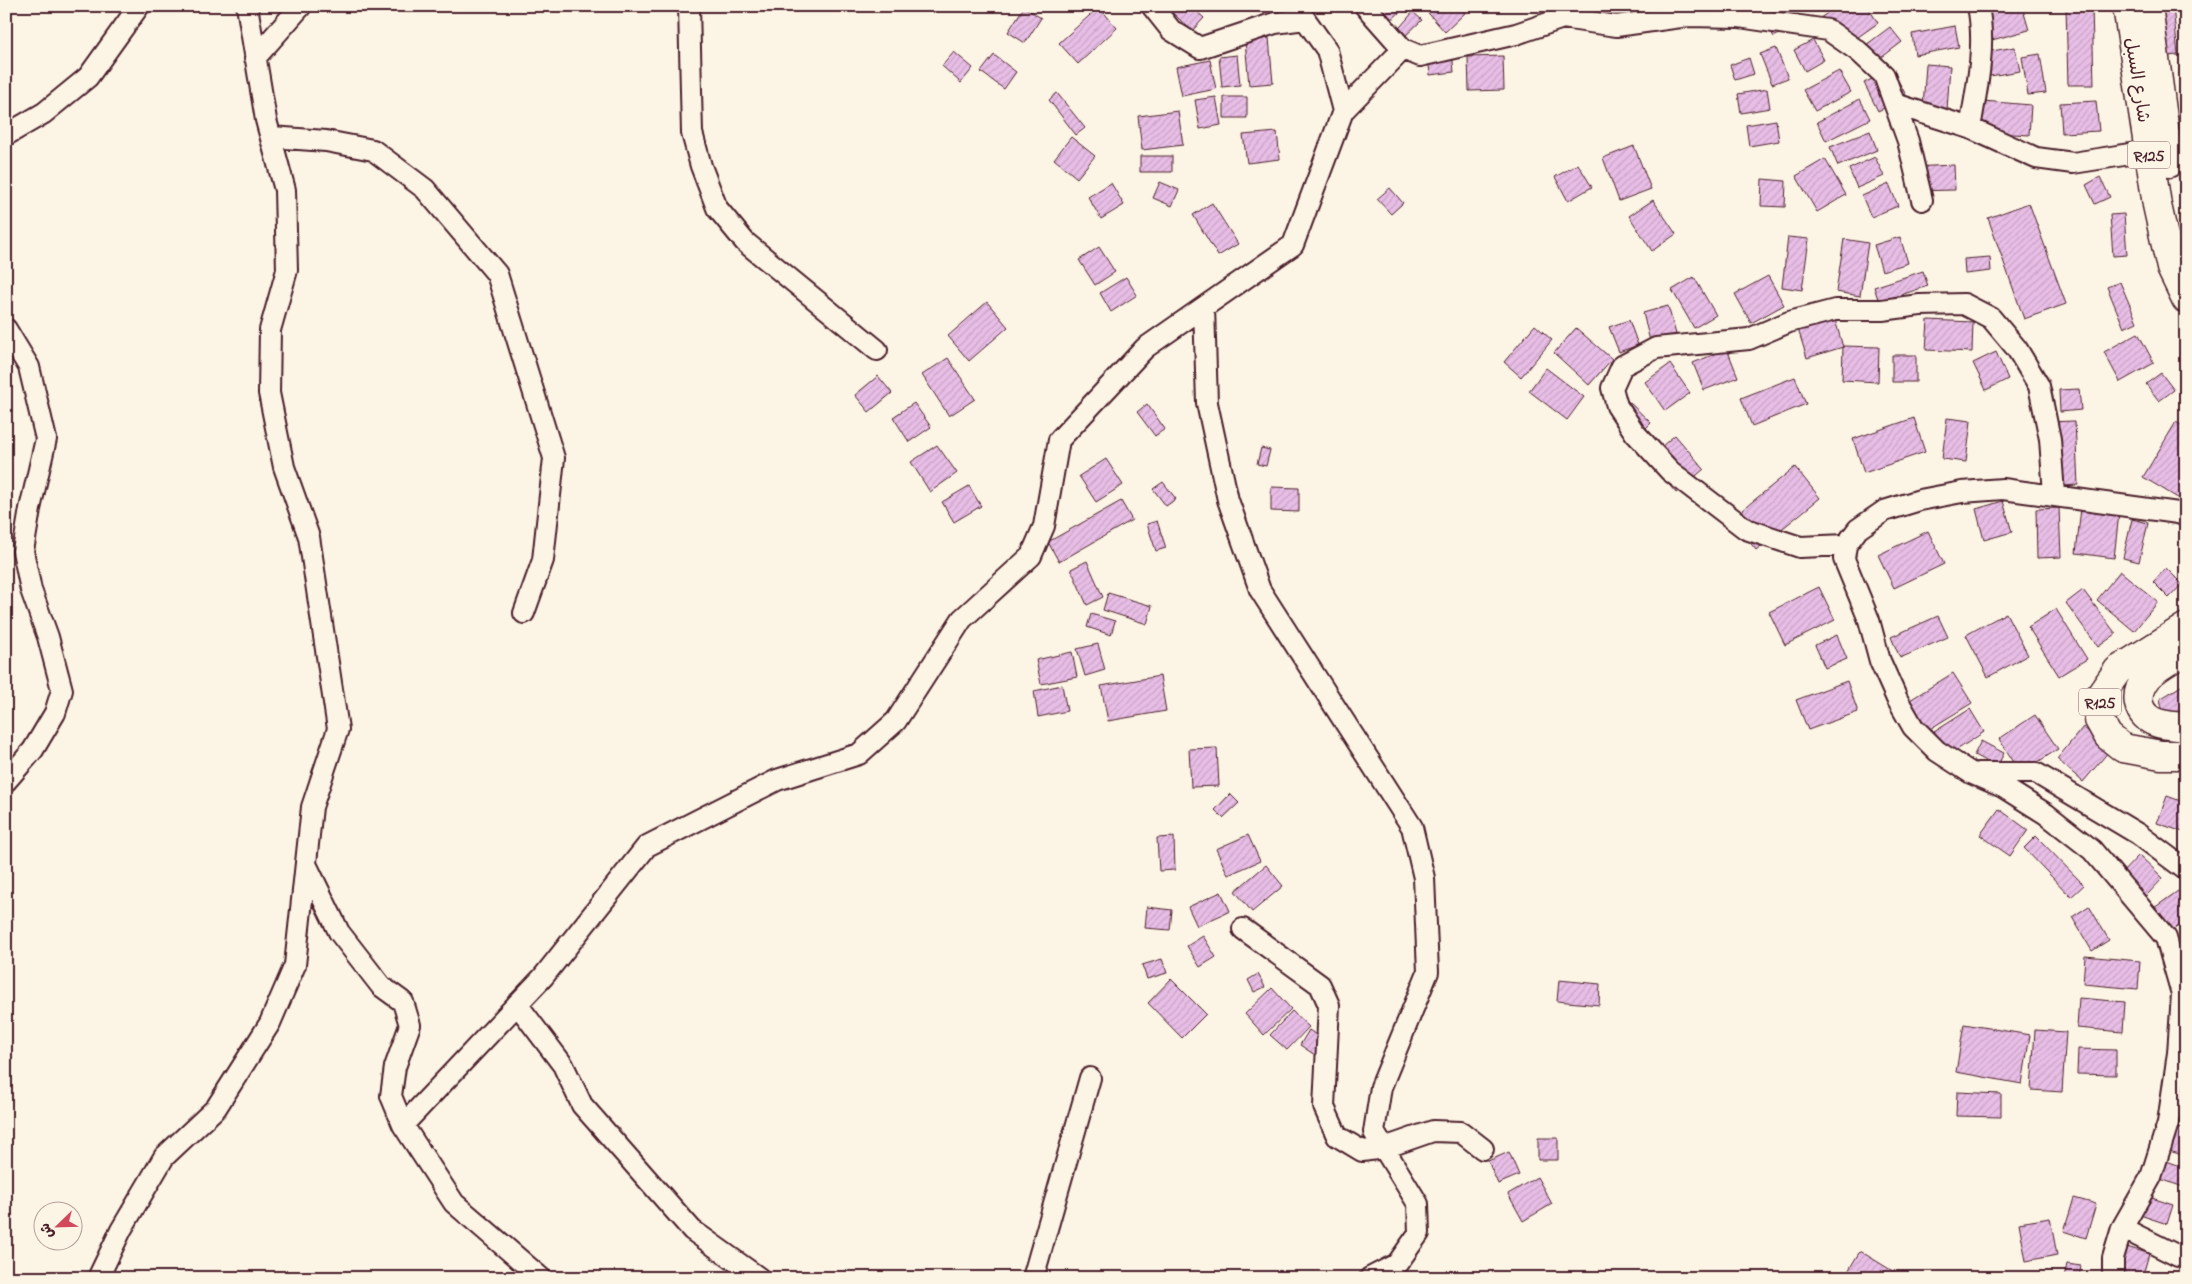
<svg xmlns="http://www.w3.org/2000/svg" width="2192" height="1284" viewBox="0 0 2192 1284" font-family="'Indie Flower','Playpen Sans Arabic',sans-serif">
  <defs>
    <pattern id="building-hatch" width="6" height="6" patternUnits="userSpaceOnUse" patternTransform="scale(1.25)"><rect width="6" height="6" fill="#e8bee6"/><path d="M-1 1l2-2M0 6l6-6M5 7l2-2" fill="none" stroke="#c8a3c5"/></pattern>
  </defs>
  <rect width="100%" height="100%" fill="#fcf5e5"/>
  <filter id="ink" filterUnits="userSpaceOnUse"><feTurbulence type="fractalNoise" baseFrequency=".02" numOctaves="2"/><feDisplacementMap in="SourceGraphic" scale="10" xChannelSelector="R" yChannelSelector="G"/><feConvolveMatrix kernelMatrix="1 2 1 2 8 2 1 2 1" color-interpolation-filters="sRGB"/></filter>
  <g filter="url(#ink)">
    <path fill="url(#building-hatch)" stroke="#4a1f2b" d="M1165 6H1191L1204 18 1192 31Z
      M1376 6H1407L1391 20Z
      M1422 6H1458L1465 13 1445 32Z
      M1558 6H1585L1587 25 1561 28Z
      M1593 6H1623L1626 23 1596 27Z
      M1638 6H1661L1662 11 1639 15Z
      M1756 6H1794L1802 20 1774 37Z
      M1838 6H1867L1878 23 1841 49 1820 18Z
      M2005 6H2022L2029 30 1992 40 1985 12Z
      M2066 6H2092L2094 85H2068Z
      M2153 6H2173L2178 55 2158 57Z
      M1024 7 1041 18 1025 43 1008 32Z
      M1099 7 1117 28 1078 64 1059 43Z
      M1413 12 1422 20 1402 39 1395 33Z
      M1955 26 1959 47 1915 55 1912 34Z
      M1890 27 1902 42 1865 70 1854 54Z
      M1269 38 1273 83 1249 85 1245 41Z
      M1813 40 1824 60 1805 71 1794 50Z
      M2015 47 2020 71 1990 76 1986 52Z
      M1776 48 1788 78 1772 84 1760 54Z
      M1452 51 1454 72 1430 75 1428 55Z
      M954 52 973 68 961 83 942 66Z
      M2040 54 2046 93 2028 95 2022 57Z
      M994 55 1016 72 1004 89 981 72Z
      M1237 55 1240 85 1222 87 1219 57Z
      M1503 56 1504 90 1469 91 1468 57Z
      M1749 58 1754 74 1735 80 1730 65Z
      M1210 60 1216 89 1182 96 1176 67Z
      M1926 64 1950 66 1947 110 1923 108Z
      M1892 69 1907 97 1878 111 1864 83Z
      M1839 71 1851 92 1815 111 1803 90Z
      M1767 89 1770 108 1741 113 1738 94Z
      M1057 93 1085 128 1076 135 1049 100Z
      M1216 97 1221 125 1200 129 1195 100Z
      M1224 97H1247V118H1224Z
      M1860 99 1870 119 1826 141 1817 122Z
      M1983 101 2031 105 2029 135 1982 132Z
      M2096 101 2099 131 2062 133 2060 103Z
      M1178 111 1183 145 1142 150 1138 116Z
      M1776 120 1779 141 1749 146 1746 125Z
      M1870 131 1877 150 1838 166 1830 147Z
      M1277 132 1280 159 1247 163 1243 135Z
      M1071 137 1095 156 1077 178 1054 159Z
      M1634 146 1651 189 1619 201 1603 158Z
      M1140 156H1172V172H1140Z
      M1875 157 1884 176 1857 188 1849 169Z
      M1825 159 1846 195 1817 212 1796 176Z
      M1578 164 1592 187 1568 201 1555 177Z
      M1954 165 1955 190 1912 191 1911 167Z
      M2100 177 2110 197 2095 204 2086 185Z
      M1762 179 1786 181 1785 207 1761 206Z
      M1160 182 1179 190 1172 206 1153 198Z
      M1111 183 1124 205 1101 219 1088 197Z
      M1889 184 1898 206 1871 217 1862 196Z
      M1390 188 1403 203 1391 214 1377 199Z
      M1653 200 1676 234 1652 251 1629 216Z
      M1212 203 1238 244 1218 256 1193 215Z
      M2029 203 2066 304 2024 319 1988 218Z
      M2124 214 2127 255 2113 256 2110 215Z
      M1788 237 1809 239 1802 290 1782 287Z
      M1900 237 1908 263 1882 271 1874 245Z
      M1844 239 1868 243 1860 296 1836 292Z
      M1099 247 1115 272 1095 285 1079 260Z
      M1990 257 1991 271 1965 274 1964 259Z
      M1923 271 1928 286 1879 302 1874 287Z
      M1768 276 1784 305 1751 323 1735 294Z
      M1126 277 1137 295 1111 312 1100 293Z
      M1694 277 1716 315 1694 328 1672 290Z
      M2120 282 2137 322 2124 328 2107 287Z
      M987 302 1008 327 969 361 948 336Z
      M1668 306 1676 334 1650 341 1643 313Z
      M1834 316 1843 347 1807 358 1797 326Z
      M1629 320 1638 345 1619 352 1609 327Z
      M1928 320 1973 322 1972 352 1926 350Z
      M1535 325 1552 340 1521 377 1504 362Z
      M1576 328 1612 359 1589 385 1554 353Z
      M2138 333 2154 363 2120 382 2104 352Z
      M1843 346 1879 347 1878 382 1842 380Z
      M1727 349 1738 377 1704 390 1693 363Z
      M1996 352 2008 379 1986 390 1973 363Z
      M1892 355H1916V382H1892Z
      M948 358 975 399 949 416 922 375Z
      M1670 364 1690 393 1665 411 1645 382Z
      M1546 368 1584 397 1567 420 1529 391Z
      M2161 373 2174 390 2159 401 2146 384Z
      M878 376 892 393 869 412 855 395Z
      M1795 377 1806 404 1752 426 1741 398Z
      M2079 389 2081 410 2060 412 2059 390Z
      M1627 400 1651 423 1635 439 1612 416Z
      M914 403 931 427 909 442 893 417Z
      M1147 404 1165 429 1155 436 1137 412Z
      M1914 418 1925 452 1864 473 1853 439Z
      M1947 418 1971 421 1966 462 1942 459Z
      M2075 421 2078 485 2048 487 2045 422Z
      M2176 422 2186 428V503L2143 477Z
      M1675 435 1704 469 1676 493 1647 459Z
      M937 445 957 473 930 492 911 462Z
      M1261 448 1270 450 1266 466 1257 464Z
      M1106 459 1123 485 1096 502 1079 476Z
      M1795 467 1820 498 1756 550 1731 519Z
      M1163 482 1176 499 1166 506 1153 489Z
      M969 486 981 506 954 522 942 502Z
      M1271 487 1299 488V512L1271 511Z
      M1121 501 1132 520 1059 562 1048 542Z
      M2003 501 2012 532 1984 540 1976 509Z
      M2059 508 2061 557 2037 558 2036 509Z
      M2081 508 2119 513 2114 558 2076 553Z
      M2132 519 2148 523 2139 562 2123 558Z
      M1157 521 1166 548 1156 551 1147 524Z
      M1928 531 1944 564 1894 588 1878 555Z
      M1087 561 1103 597 1087 605 1071 569Z
      M2166 568 2182 584 2169 598 2153 582Z
      M2120 571 2158 602 2134 631 2097 600Z
      M1819 587 1835 620 1785 645 1769 612Z
      M2083 590 2116 634 2098 647 2066 603Z
      M1108 593 1152 606 1147 624 1103 610Z
      M2056 609 2087 659 2059 676 2028 627Z
      M2006 613 2028 655 1988 677 1966 635Z
      M1091 614 1115 621 1111 635 1087 627Z
      M1938 616 1948 637 1900 658 1891 637Z
      M1837 635 1847 659 1825 668 1815 645Z
      M1098 644 1105 670 1085 676 1077 649Z
      M1072 652 1077 677 1041 684 1036 660Z
      M1953 673 1972 703 1928 730 1910 700Z
      M1160 676 1166 711 1108 721 1101 686Z
      M1847 681 1858 712 1808 730 1796 700Z
      M2186 683V721L2164 717 2160 699Z
      M1062 685 1067 711 1038 717 1034 691Z
      M1970 709 1984 732 1949 755 1934 732Z
      M2035 715 2058 749 2021 773 1999 739Z
      M2083 727 2110 750 2083 782 2057 759Z
      M1981 741 2004 753 1997 767 1974 755Z
      M1217 748 1219 786 1191 787 1189 749Z
      M1230 794 1239 803 1223 818 1215 810Z
      M2167 796 2186 803V833L2157 823Z
      M1999 809 2028 830 2010 856 1980 835Z
      M1248 835 1260 861 1228 875 1216 849Z
      M2036 836 2084 885 2071 897 2024 848Z
      M1174 837 1175 870 1159 871 1157 838Z
      M2139 855 2163 878 2146 896 2122 873Z
      M1266 865 1283 886 1252 912 1235 891Z
      M2178 891 2186 901V921L2170 932 2154 908Z
      M1221 892 1230 911 1197 926 1188 907Z
      M2089 906 2109 940 2092 951 2072 917Z
      M1147 907 1172 910 1170 930 1145 928Z
      M1203 936 1216 957 1200 967 1187 946Z
      M2186 942V960L2178 963 2171 947Z
      M2085 956 2140 961 2138 989 2083 984Z
      M1162 959 1167 973 1147 979 1142 965Z
      M1258 974 1265 987 1254 992 1248 980Z
      M1171 979 1206 1014 1182 1038 1148 1003Z
      M1559 980 1600 984 1599 1005 1557 1001Z
      M1272 988 1291 1009 1264 1035 1245 1014Z
      M2079 998 2125 1002 2123 1032 2077 1028Z
      M1292 1011 1309 1027 1287 1050 1270 1035Z
      M1964 1024 2030 1035 2022 1084 1956 1072Z
      M1309 1030 1324 1040 1315 1055 1300 1045Z
      M2035 1030 2066 1032 2062 1092 2031 1090Z
      M2078 1049 2116 1050V1075L2077 1074Z
      M2179 1074H2186V1101H2180Z
      M1957 1092 2001 1094V1117L1956 1116Z
      M2178 1107 2186 1110V1126L2174 1122Z
      M2173 1125 2186 1129V1156L2166 1150Z
      M1538 1138H1558V1160H1538Z
      M1509 1152 1519 1175 1498 1184 1488 1161Z
      M2161 1159 2186 1168V1188L2155 1177Z
      M1537 1177 1552 1204 1523 1221 1508 1194Z
      M2146 1196 2173 1205 2167 1224 2140 1215Z
      M2074 1198 2096 1204 2086 1238 2064 1231Z
      M2050 1218 2057 1255 2026 1261 2019 1223Z
      M2127 1247 2149 1254 2142 1278 2119 1272Z
      M1860 1251 1904 1278H1844Z
      M2067 1264 2081 1266 2079 1278H2064Z"/>
    <g fill="none" stroke-linecap="round" stroke-linejoin="round">
      <g stroke="#4a1f2b" stroke-width="24">
        <path id="minor" d="M689 6 692 133 701 166 717 208 745 242 877 350
          M1365 6 1403 49 1420 56 1516 34 1563 18 1616 26 1688 16 1739 17 1828 30 1858 51 1884 75 1908 141 1922 200
          M255 58 301 6
          M1895 104 1970 128 2036 158 2073 163 2149 151
          M1343 111 1403 49
          M1970 128C1977 88 1986 46 1978 6
          M6 135 44 113 88 77 139 6
          M271 137 326 141 373 150 425 189 497 274 554 458 543 560 524 613
          M1204 307 1207 403 1228 500 1260 590 1412 827 1424 878 1428 972 1381 1087 1374 1132 1418 1204 1419 1233 1397 1264 1370 1278
          M6 329 29 367 46 439 30 509 23 551 31 590 48 637 62 690 55 713 33 750 6 781
          M1846 545 1800 547 1746 529 1670 471 1635 433 1617 406 1612 388 1622 366 1656 348 1749 339 1789 322 1835 310H1882L1920 305 1964 304 1991 318 2017 349 2039 386 2050 439 2054 494
          M1978 773H2036L2138 834 2186 870
          M306 864 339 932 381 986 403 1002 410 1025 395 1067 391 1096 403 1125 454 1203 541 1278
          M1243 929 1320 985 1329 1005 1324 1107 1337 1136 1362 1151 1384 1148 1433 1131 1461 1132 1483 1149
          M517 1004 563 1065 582 1105 692 1230 759 1278
          M403 1125 543 977 647 846 777 780 859 754 896 721 962 619 1031 556 1044 526 1059 440 1145 348 1293 245 1343 111 1327 50 1305 19 1275 23 1200 48 1171 30 1152 6
          M2122 1228 2178 1256H2186
          M98 1278 121 1230 164 1157 216 1108 270 1023 295 965 312 807 338 729 309 537 284 467 269 393 270 330 287 270 285 190 266 120 247 6
          M1033 1278 1090 1078
          M2113 1278V1258L2122 1228 2151 1177 2168 1123 2178 1053 2182 994 2166 938 2092 850 2046 814 2003 787 1971 773 1937 751 1913 727 1897 699 1880 661 1869 620 1844 559 1846 545 1858 529 1884 511 1920 500 1962 492 2003 489 2178 513 2186 516"/>
      </g>
      <g stroke="#4a1f2b" stroke-width="31">
        <path id="primary" d="M2127 6 2157 205 2171 268 2186 299
          M2148 6 2169 163
          M2186 627 2118 670 2100 696 2099 720 2108 736 2123 748 2161 755H2186
          M2186 650C2174 658 2157 666 2147 677 2133 694 2136 716 2158 723 2167 726 2177 726 2186 727"/>
      </g>
      <use href="#minor" stroke="#fcf5e5" stroke-width="20"/>
      <use href="#primary" stroke="#fcf5e5" stroke-width="28"/>
    </g>
  </g>
  <g text-anchor="middle" stroke-width="4" stroke-linejoin="round" paint-order="stroke">
    <g fill="#fcf5e5" stroke="#7f5f63" stroke-width="1">
      <rect x="2128" y="141.5" width="42" height="27" rx="4"/>
      <rect x="2079" y="688.5" width="42" height="27" rx="4"/>
    </g>
    <g font-size="16" font-weight="bold" fill="#4a1f2b">
      <text x="2149" y="161">R125</text>
      <text x="2100" y="708">R125</text>
    </g>
    <g font-size="18" fill="#4a1f2b" stroke="#fcf5e5">
      <text transform="translate(2138 80) rotate(81)" y="6">شارع السبل</text>
    </g>
  </g>
  <rect width="2192" height="1284" fill="none" stroke="#fcf5e5" stroke-width="25"/>
  <rect x="12" y="12" width="2167" height="1259" fill="none" stroke="#4a1f2b" stroke-width="2" filter="url(#ink)"/>
  <g transform="translate(58 1226) rotate(247)"><circle r="24" fill="#fcf5e5" stroke="#b59f9b"/>
  <path d="M0-4L9 19L0 12L-9 19Z" fill="#d1495b"/>
  <text y="-8" font-size="14" font-weight="bold" text-anchor="middle" fill="#4a1f2b">ش</text>
  </g>
</svg>
